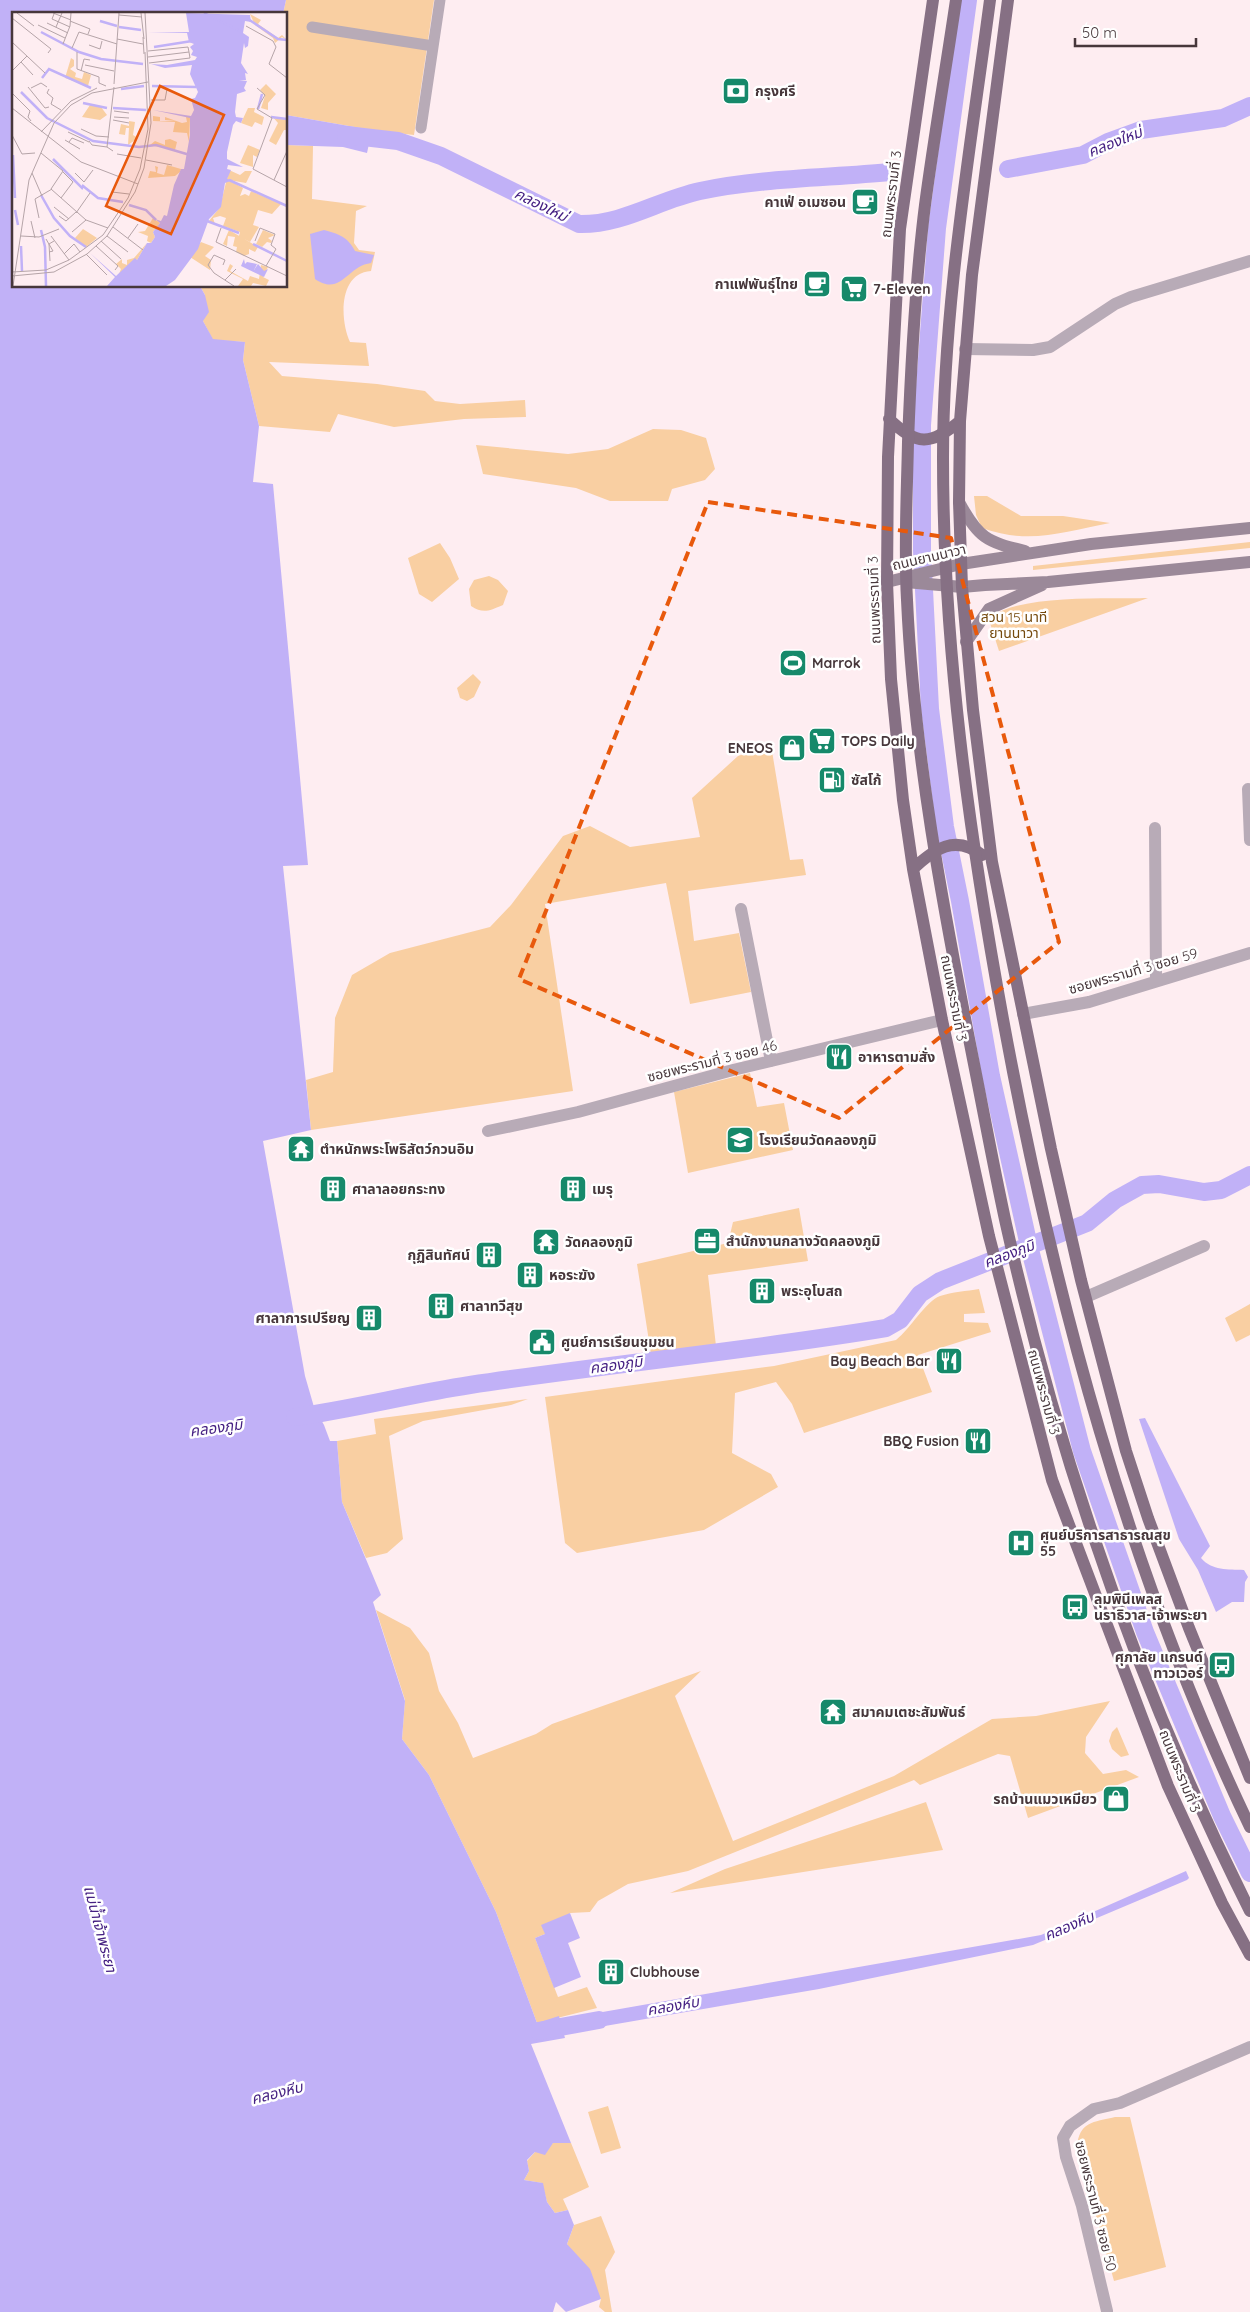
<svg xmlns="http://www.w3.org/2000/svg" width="1250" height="2312" viewBox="0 0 1250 2312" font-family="Quicksand,'Noto Sans Thai',sans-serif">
  <rect width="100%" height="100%" fill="#feedf1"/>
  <path fill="#f9cfa2" d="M286 0H434L414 135 372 130 286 115V14H283Z
    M286 145 313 146 312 199 367 206 356 211 354 243 359 250 375 252 371 271C338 273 340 321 350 342L366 343 369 366 269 362 282 376 377 384 425 391 435 401 460 404 525 400 526 417 464 419 394 427 338 414 330 432 259 426 243 360 245 342 213 340 203 321 205 295 200 286H286Z
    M653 429 681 430 706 438 715 469 705 480 672 489 668 501H610L576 488 483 474 476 445 568 454 608 449Z
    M974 496H987L1021 516H1063L1110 523C1063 532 1029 545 982 528L976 515Z
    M1250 542V548L1033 570V566Z
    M440 543 450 558 459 579 432 602 419 594 408 558Z
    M489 576 498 580 508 591 503 605C489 611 483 614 471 606L469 589 474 580Z
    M1148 598 999 651 990 623 992 616C1026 594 1107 599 1148 598Z
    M473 674 481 682 474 697 467 701 460 698 457 688Z
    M771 745 790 860 803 859 806 875 688 891 694 941 739 933 751 992 690 1004 666 883 545 904 573 1091 311 1130 306 1080 333 1072 335 1018 352 975 390 953 490 927 511 905 563 836 590 826 630 847 700 837 692 798 738 756Z
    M750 1073 757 1107 784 1103 793 1150 688 1173 674 1092Z
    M799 1208 808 1261 708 1275 716 1346 651 1354 637 1264 728 1243 733 1222Z
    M979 1289 985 1313 964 1314V1322L988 1323 991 1332 918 1355 932 1392 804 1433 792 1404 776 1382 735 1393 732 1453 771 1474 778 1487 704 1530 577 1553 565 1543 545 1397 774 1366 896 1340C911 1328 925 1302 940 1296 952 1292 967 1291 979 1289Z
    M1250 1304V1335L1236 1342 1225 1318Z
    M528 1399 511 1405 423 1421 389 1436 403 1539 387 1553 366 1558 342 1502 337 1441 376 1434 374 1419Z
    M376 1610 410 1628 429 1653 439 1691 458 1723 473 1758 536 1734 552 1724 701 1671 675 1696 733 1841 894 1776 992 1719 1036 1716 1110 1701 1086 1737 1085 1753 1103 1774 1126 1770 1139 1777 1028 1818 1010 1756 998 1754 920 1785 914 1780 688 1871 628 1884 598 1901 590 1912 570 1913 545 1934 535 1938 558 1997 587 1987 597 2008 537 2023 496 1912 429 1775 402 1739 405 1700Z
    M1117 1727 1129 1755 1121 1757 1112 1749 1109 1741 1112 1732Z
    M926 1802 943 1850 670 1893 725 1869Z
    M608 2106 621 2148 601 2154 588 2112Z
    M1115 2117H1130L1166 2267 1114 2281 1077 2147C1079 2122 1093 2122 1115 2117Z
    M553 2143H571L589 2187 563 2199 568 2210 555 2213 547 2202 542 2183 524 2180 529 2171 527 2161 535 2152Z
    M601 2216 615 2252 605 2270 612 2312H605L599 2307 601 2299 567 2244 574 2225Z"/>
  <path fill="#c1b1f7" d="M0 0H286L283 14H14V286H200L205 295 209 312 203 321 213 339 245 342 243 360 259 426 253 482 273 484 308 865 283 866 311 1130 263 1141 305 1376 314 1407 324 1425 330 1441H337L342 1502 381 1595 373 1602 405 1701 402 1739 429 1775 496 1912 537 2023 559 2016 565 2038 531 2044 571 2143H553L545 2155 535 2152 527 2160 529 2171 524 2180 543 2183 547 2202 555 2213 568 2210 574 2225 567 2244 590 2269 601 2299 566 2312 556 2302 553 2312H0Z
    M286 115 372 130 367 153 343 147 286 145Z
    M324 230C339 234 348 237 355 251L374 255 371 263C347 266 341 297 315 279L310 234Z
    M1145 1418 1210 1546 1201 1558C1212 1571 1228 1569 1244 1570L1248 1577 1245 1582 1244 1602H1232L1216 1612 1198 1570 1179 1539 1139 1419Z
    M1186 1871 1189 1878 1187 1880 1033 1945 819 1989 576 2031 574 2017 1041 1935Z
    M570 1913 580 1938 568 1943 581 1977 554 1988 535 1938 545 1934 541 1925Z"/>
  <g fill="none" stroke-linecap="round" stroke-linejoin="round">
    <path stroke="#c1b1f7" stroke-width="18" d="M968 0 937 228 922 425V550L930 709 945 827 960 901 991 1076 1029 1246 1082 1451 1145 1632 1222 1816 1250 1873
      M346 135 398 141 441 156 579 224C623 225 658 200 700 191 761 178 827 178 890 172
      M1008 169 1083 155 1108 142 1141 130 1223 118 1250 106
      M295 1417C353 1409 411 1394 470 1385 608 1364 748 1351 886 1328L900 1320 920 1294 940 1281 1087 1223 1115 1200 1142 1185 1159 1184 1204 1192 1221 1190 1250 1175
      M538 2031 599 2020"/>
    <path stroke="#b8abb7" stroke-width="11" d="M312 27 433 46
      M421 128 440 0"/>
    <path stroke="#b8abb7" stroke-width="12" d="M965 349 1033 350 1050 347 1115 304 1131 297 1250 261
      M1248 789 1250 840
      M1155 828 1156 981
      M741 909 771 1061
      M1023 1014 1089 1002 1250 953
      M488 1131 578 1112 733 1070 942 1020
      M1086 1297 1204 1246
      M1107 2311 1082 2206 1066 2157 1063 2138 1070 2126 1094 2109 1120 2103 1250 2047"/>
    <path stroke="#9b8999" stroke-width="12" d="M959 502C978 538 987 542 1025 551
      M887 582 961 564 1091 544 1250 528
      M906 582 962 587 985 585 1048 582 1250 562
      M966 642 989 609 1042 585"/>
    <path stroke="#867084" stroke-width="12" d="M933 0 900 229 888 457 887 582 891 679 903 800 913 869 942 1020 989 1236 1052 1480 1168 1786 1222 1903 1250 1955
      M1008 0 972 275 960 421 959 502 962 587 973 710 992 862 1051 1149 1081 1280 1126 1451 1148 1518 1189 1628 1250 1778
      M889 419C917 446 930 446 960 421
      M913 869C934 849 955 834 982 855"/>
    <path stroke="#867084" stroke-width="12" d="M956 0C946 68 934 137 925 205 915 284 911 363 908 442 907 494 904 547 907 600 914 755 943 907 973 1059 984 1114 994 1169 1006 1224 1059 1461 1141 1694 1250 1911
      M990 0C970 152 943 305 943 458 943 647 969 834 1003 1019 1054 1296 1128 1572 1250 1827"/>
  </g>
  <path fill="none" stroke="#e8590c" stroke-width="4" stroke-dasharray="10 6" stroke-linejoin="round" d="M708 502 951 538 1059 942 839 1118 519 979Z"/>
  <defs>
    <g id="bank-square" transform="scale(1.4375)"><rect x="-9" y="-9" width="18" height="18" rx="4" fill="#16896a" stroke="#fff"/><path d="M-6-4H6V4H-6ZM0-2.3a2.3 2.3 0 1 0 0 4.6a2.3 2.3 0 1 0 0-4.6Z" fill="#fff"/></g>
    <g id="cafe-square" transform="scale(1.4375)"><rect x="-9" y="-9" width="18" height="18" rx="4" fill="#16896a" stroke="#fff"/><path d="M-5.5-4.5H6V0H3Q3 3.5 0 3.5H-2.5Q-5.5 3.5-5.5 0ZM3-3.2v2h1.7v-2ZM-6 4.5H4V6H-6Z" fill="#fff"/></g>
    <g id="supermarket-square" transform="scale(1.4375)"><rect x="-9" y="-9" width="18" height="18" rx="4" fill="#16896a" stroke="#fff"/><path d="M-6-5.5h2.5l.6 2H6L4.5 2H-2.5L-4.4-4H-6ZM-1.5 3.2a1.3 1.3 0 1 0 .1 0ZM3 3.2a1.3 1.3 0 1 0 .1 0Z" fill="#fff"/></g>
    <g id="stadium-square" transform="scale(1.4375)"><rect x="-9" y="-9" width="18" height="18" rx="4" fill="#16896a" stroke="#fff"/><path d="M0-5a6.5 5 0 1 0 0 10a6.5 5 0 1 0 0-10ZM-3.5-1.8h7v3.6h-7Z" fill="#fff"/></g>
    <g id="shop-square" transform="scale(1.4375)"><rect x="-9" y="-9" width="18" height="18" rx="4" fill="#16896a" stroke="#fff"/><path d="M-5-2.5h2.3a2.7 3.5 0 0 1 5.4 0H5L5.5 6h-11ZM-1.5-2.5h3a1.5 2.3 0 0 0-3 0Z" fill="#fff"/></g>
    <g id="fuel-square" transform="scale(1.4375)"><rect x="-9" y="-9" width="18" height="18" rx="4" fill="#16896a" stroke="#fff"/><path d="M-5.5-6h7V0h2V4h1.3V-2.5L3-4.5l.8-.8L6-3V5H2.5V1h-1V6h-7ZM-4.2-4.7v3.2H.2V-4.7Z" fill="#fff"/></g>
    <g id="restaurant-square" transform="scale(1.4375)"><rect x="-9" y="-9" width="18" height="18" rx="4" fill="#16896a" stroke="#fff"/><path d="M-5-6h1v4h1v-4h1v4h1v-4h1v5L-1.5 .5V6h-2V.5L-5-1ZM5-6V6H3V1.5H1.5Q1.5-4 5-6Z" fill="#fff"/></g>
    <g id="school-square" transform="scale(1.4375)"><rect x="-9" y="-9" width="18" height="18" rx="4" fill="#16896a" stroke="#fff"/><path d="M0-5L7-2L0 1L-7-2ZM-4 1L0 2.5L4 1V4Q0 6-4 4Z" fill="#fff"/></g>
    <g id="temple-square" transform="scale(1.4375)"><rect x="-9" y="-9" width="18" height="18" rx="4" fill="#16896a" stroke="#fff"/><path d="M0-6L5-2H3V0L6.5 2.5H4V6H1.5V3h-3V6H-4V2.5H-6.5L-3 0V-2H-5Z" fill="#fff"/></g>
    <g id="building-square" transform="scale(1.4375)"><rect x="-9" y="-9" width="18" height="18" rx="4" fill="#16896a" stroke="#fff"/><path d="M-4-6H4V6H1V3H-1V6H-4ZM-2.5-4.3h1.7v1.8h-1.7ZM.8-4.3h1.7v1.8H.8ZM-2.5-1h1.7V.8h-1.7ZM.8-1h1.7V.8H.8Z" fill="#fff"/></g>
    <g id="office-square" transform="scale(1.4375)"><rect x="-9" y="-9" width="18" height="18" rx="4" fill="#16896a" stroke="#fff"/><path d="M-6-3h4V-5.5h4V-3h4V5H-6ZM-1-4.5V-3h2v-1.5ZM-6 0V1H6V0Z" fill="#fff"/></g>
    <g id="civic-square" transform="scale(1.4375)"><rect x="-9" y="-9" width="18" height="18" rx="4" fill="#16896a" stroke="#fff"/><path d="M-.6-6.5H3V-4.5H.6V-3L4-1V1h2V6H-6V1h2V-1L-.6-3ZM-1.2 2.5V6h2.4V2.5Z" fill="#fff"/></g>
    <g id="hospital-square" transform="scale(1.4375)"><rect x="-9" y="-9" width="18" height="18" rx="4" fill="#16896a" stroke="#fff"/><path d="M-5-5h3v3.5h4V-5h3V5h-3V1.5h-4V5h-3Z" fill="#fff"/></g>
    <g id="bus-square" transform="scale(1.4375)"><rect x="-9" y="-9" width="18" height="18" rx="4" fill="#16896a" stroke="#fff"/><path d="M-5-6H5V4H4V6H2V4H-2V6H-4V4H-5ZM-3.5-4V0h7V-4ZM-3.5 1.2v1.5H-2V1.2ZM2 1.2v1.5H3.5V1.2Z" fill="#fff"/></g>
  </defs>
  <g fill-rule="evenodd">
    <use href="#bank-square" x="736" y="91"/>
    <use href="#cafe-square" x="865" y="202"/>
    <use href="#cafe-square" x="817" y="284"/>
    <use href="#supermarket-square" x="854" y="289"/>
    <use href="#stadium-square" x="793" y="663"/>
    <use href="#supermarket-square" x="822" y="741"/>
    <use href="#shop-square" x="792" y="748"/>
    <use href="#fuel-square" x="832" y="780"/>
    <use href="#restaurant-square" x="839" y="1057"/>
    <use href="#school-square" x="740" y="1140"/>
    <use href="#temple-square" x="301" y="1149"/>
    <use href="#building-square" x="333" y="1189"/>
    <use href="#building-square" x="573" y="1189"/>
    <use href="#office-square" x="707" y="1241"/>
    <use href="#temple-square" x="546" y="1242"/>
    <use href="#building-square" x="489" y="1255"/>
    <use href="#building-square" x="530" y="1275"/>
    <use href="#building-square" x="762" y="1291"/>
    <use href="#building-square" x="441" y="1306"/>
    <use href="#building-square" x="369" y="1318"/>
    <use href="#civic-square" x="542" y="1342"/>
    <use href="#restaurant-square" x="949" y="1361"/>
    <use href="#restaurant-square" x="978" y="1441"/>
    <use href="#hospital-square" x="1021" y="1543"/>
    <use href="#bus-square" x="1075" y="1607"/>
    <use href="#bus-square" x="1222" y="1665"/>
    <use href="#temple-square" x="833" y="1712"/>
    <use href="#shop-square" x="1116" y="1799"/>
    <use href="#building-square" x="611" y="1972"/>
  </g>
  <g text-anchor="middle" stroke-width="5" stroke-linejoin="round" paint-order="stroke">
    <g font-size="14" font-weight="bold" fill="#47373b" stroke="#fff" text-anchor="start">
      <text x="755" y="96">กรุงศรี</text>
      <text x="846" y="207" text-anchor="end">คาเฟ่ อเมซอน</text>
      <text x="798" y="289" text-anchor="end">กาแฟพันธ์ุไทย</text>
      <text x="873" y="294">7-Eleven</text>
      <text x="812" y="668">Marrok</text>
      <text x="841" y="746">TOPS Daily</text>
      <text x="773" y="753" text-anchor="end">ENEOS</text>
      <text x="851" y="785">ซัสโก้</text>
      <text x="858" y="1062">อาหารตามสั่ง</text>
      <text x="759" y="1145">โรงเรียนวัดคลองภูมิ</text>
      <text x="320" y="1154">ตำหนักพระโพธิสัตว์กวนอิม</text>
      <text x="352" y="1194">ศาลาลอยกระทง</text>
      <text x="592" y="1194">เมรุ</text>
      <text x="726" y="1246">สำนักงานกลางวัดคลองภูมิ</text>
      <text x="565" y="1247">วัดคลองภูมิ</text>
      <text x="470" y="1260" text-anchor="end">กุฏิสินทัศน์</text>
      <text x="549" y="1280">หอระฆัง</text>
      <text x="781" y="1296">พระอุโบสถ</text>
      <text x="460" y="1311">ศาลาทวีสุข</text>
      <text x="350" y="1323" text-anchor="end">ศาลาการเปรียญ</text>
      <text x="561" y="1347">ศูนย์การเรียนชุมชน</text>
      <text x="930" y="1366" text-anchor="end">Bay Beach Bar</text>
      <text x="959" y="1446" text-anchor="end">BBQ Fusion</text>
      <text x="1040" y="1540">ศูนย์บริการสาธารณสุข<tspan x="1040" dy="16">55</tspan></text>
      <text x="1094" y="1604">ลุมพินีเพลส<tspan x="1094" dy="16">นราธิวาส-เจ้าพระยา</tspan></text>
      <text x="1203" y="1662" text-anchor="end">ศุภาลัย แกรนด์<tspan x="1203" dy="16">ทาวเวอร์</tspan></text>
      <text x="852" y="1717">สมาคมเตชะสัมพันธ์</text>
      <text x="1097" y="1804" text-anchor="end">รถบ้านแมวเหมียว</text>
      <text x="630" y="1977">Clubhouse</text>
    </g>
    <g font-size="14" fill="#47373b" stroke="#fff">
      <text transform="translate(891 194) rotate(-83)" y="5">ถนนพระรามที่ 3</text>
      <text transform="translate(929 557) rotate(-13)" y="5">ถนนยานนาวา</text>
      <text transform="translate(874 600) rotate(-92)" y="5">ถนนพระรามที่ 3</text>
      <text transform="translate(1133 971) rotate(-16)" y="5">ซอยพระรามที่ 3 ซอย 59</text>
      <text transform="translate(954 998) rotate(79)" y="5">ถนนพระรามที่ 3</text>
      <text transform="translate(712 1061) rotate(-14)" y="5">ซอยพระรามที่ 3 ซอย 46</text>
      <text transform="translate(1044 1392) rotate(75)" y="5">ถนนพระรามที่ 3</text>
      <text transform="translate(1180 1771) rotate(68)" y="5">ถนนพระรามที่ 3</text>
      <text transform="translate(1096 2206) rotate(76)" y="5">ซอยพระรามที่ 3 ซอย 50</text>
    </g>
    <g font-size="14" fill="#754a0d" stroke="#fff">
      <text x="1014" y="622">สวน 15 นาที<tspan x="1014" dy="16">ยานนาวา</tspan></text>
    </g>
    <g font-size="15" font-style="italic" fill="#452082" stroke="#fff">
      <text transform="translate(1115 142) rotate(-22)" y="5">คลองใหม่</text>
      <text transform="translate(541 205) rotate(26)" y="5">คลองใหม่</text>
      <text transform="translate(1009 1254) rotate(-21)" y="5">คลองภูมิ</text>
      <text transform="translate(616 1365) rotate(-8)" y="5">คลองภูมิ</text>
      <text transform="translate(216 1428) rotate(-8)" y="5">คลองภูมิ</text>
      <text transform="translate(1069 1926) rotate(-23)" y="5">คลองหีบ</text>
      <text transform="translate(100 1929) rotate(75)" y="5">แม่น้ำเจ้าพระยา</text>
      <text transform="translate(673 2006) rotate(-10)" y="5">คลองหีบ</text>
      <text transform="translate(277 2093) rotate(-14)" y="5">คลองหีบ</text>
    </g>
  </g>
  <g transform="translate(12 12)">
    <rect width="275" height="275" fill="#feedf1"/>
    <path d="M238 2 249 8 246 12 266 26 270 23 275 28 270 25 263 31 261 26 243 13ZM59 46 62 48V54L58 57 64 61 63 65 70 67 72 60 79 63 76 74 53 66ZM254 72 264 82 256 91V98L249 96 253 84 248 78ZM78 93 89 95 95 103 88 108 70 105ZM236 96H243L242 100 252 105 250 113 243 110 240 115 229 111ZM259 103 264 107 275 106V118H272L264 133 257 129 266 111ZM141 104 148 105V109H164L153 108V105L170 111 175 110 174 105H178L177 130 175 121 161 120 163 110 141 109ZM117 109 123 110 121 123 126 126 116 133 117 116H114L113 123 107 122 109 112 117 114ZM158 127 165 130 163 138 138 133 143 129 153 133V128ZM236 133 248 138 245 145 241 143V155L228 151ZM155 153 169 157 168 160 163 164 136 166 138 159 144 160 143 154 146 155 145 161 152 163ZM217 158 228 163 233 159H240L234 171 217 168 231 176 228 184 233 182 237 184 239 179 269 192 260 202 246 198 241 213 247 215 238 230 227 224 228 220 211 214 214 206 208 204 201 206 203 212 197 209 208 195ZM141 206 148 211 141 220 143 225 139 231 135 229 136 224 126 220 133 219ZM71 217 85 226 74 235 63 226ZM217 218 246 235 243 240 237 237V242L232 244 224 240 225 235 221 234 223 225 216 224 215 234 211 232ZM251 218 263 223 256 226 260 229 259 231 255 230 250 235 244 232ZM189 230 202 235 193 244 199 248 198 258 178 245ZM135 231 125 248 123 247 107 262 109 257 104 252 110 247V251L115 253V248L122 246ZM218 252 221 254 218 259 236 269 238 264 247 267 249 253 256 255 251 265 257 268 254 274 241 271 239 274H226L231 267 215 259Z" fill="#f9cfa2"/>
    <path d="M174 1 238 3 239 10 233 9 231 21 237 25 236 34 233 36 232 31 229 51 236 62 233 61 234 68H227L235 69 232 76 234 79 225 82 223 100 224 105 231 106 229 111 224 109 221 113 215 140V147L231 155 216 153 215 157 219 158 215 167 221 168 213 171 209 195 197 207 186 237 163 268 154 274H95L103 265 78 241 104 264 123 246 125 248 135 231H139L143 225 141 220 148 211 143 207 149 209 152 203 155 204 162 173 169 157H172L178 123V106L141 98 179 104 182 98 179 87 183 86 186 80 178 62 180 53 153 56 139 52 155 53 183 48 185 45 179 43 181 39 178 35 182 32 177 30 175 21 136 20H177ZM232 247 233 252 235 250 245 252 242 258 246 252 252 259 256 257 252 265 229 254Z" fill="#c1b1f7"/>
    <path fill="none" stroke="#c1b1f7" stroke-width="2.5" d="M192 1 230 20M236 7 266 27 275 28M88 9 105 14M107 15 129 18M29 20 67 40 89 47 131 52M142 35 180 29M30 66 37 57 79 76M140 74 184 75M109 77 132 74M9 80 35 106 81 129 127 135 144 133 178 143M71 91 95 96M101 96 134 98M246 97 250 82M259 105 275 107M1 143 3 186M41 147 70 176 71 174 86 186 111 190M217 168 275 194M29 183 42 206 58 224 74 235M117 193 134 198 144 208M3 198 6 213M195 209 227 221M29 218 33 235 34 274M241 232 275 249M9 234 10 259"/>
    <path fill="none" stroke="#b5a4a8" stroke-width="1" d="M5 1 22 14M41 1 59 8M129 1 132 27M42 2 40 7 58 15M107 3 130 5M0 6 39 37 36 41M58 9 78 17 76 22M35 11 56 21M26 13 53 26M234 14 261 29 264 35 257 52 275 66M44 15 50 1M131 25 132 42M105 27 131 32M0 30 33 61M51 32 58 14 59 1M77 33 88 37 90 29M60 36 67 20 105 32M136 39 176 35 177 40M65 40V57L87 65V71L94 74M136 45 177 40M9 50 21 63M137 51 178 46 177 40M73 53 102 59M0 59 15 44M69 59 72 47 78 48M102 72 107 1M16 75 33 96 37 95M19 76 29 71 35 75M245 76 253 83 245 97 260 106 241 157 275 175M37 77 35 81 41 86 39 92 49 98M0 81 18 99 16 105 19 109M139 88H153L155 77M0 96 69 150 126 172M102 99 117 101M102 105 117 106M101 108 117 111M69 117 84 124 97 125M29 120 59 89 85 76M56 120 77 130M0 123 10 142 23 141M53 128 68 137M77 129 80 133 95 135M57 130 60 126 72 131M101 139 95 135 102 75M29 141 51 159 39 177 74 208 96 216M105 142 129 146M134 148 160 153M20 161 30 184M63 161 72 170 81 158M262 168 275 139M100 180 117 182M49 186 61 170 51 160M42 195 57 207M64 201 78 181M47 204 54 209 64 200M27 206 23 187 40 177M19 209 23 226M101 215 131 238M209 216 204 230 275 264M60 220 74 208M9 224 27 225 47 217M39 224 57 248M95 224 116 240M116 226 126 212M34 227 41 239 37 240M89 229 109 247M243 229 248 216 263 222 259 233 264 237 254 254M84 234 106 254 103 258M52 242 62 232 68 240M74 242 95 263M38 249 37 232 42 229M211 253 213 248 202 243 196 253 202 261 222 274M0 260 34 258 57 248 91 223 116 186 128 157 136 117 133 40M0 264 42 260 75 242 95 224 123 180 132 156 139 111 133 1M213 268 224 257M1 274 17 168 42 111 59 93 80 81 136 70"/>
    <path fill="#e8590c" fill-opacity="0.15" stroke="#e8590c" stroke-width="2.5" d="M148 74 212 103 159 222 94 194Z"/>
    <rect width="275" height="275" fill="none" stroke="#47373b" stroke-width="2.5"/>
  </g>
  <path d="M1075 38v8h121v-8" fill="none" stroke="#47373b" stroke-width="2.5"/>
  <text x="1082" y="38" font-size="15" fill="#47373b" stroke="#ffffff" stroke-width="4" paint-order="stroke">50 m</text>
</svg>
